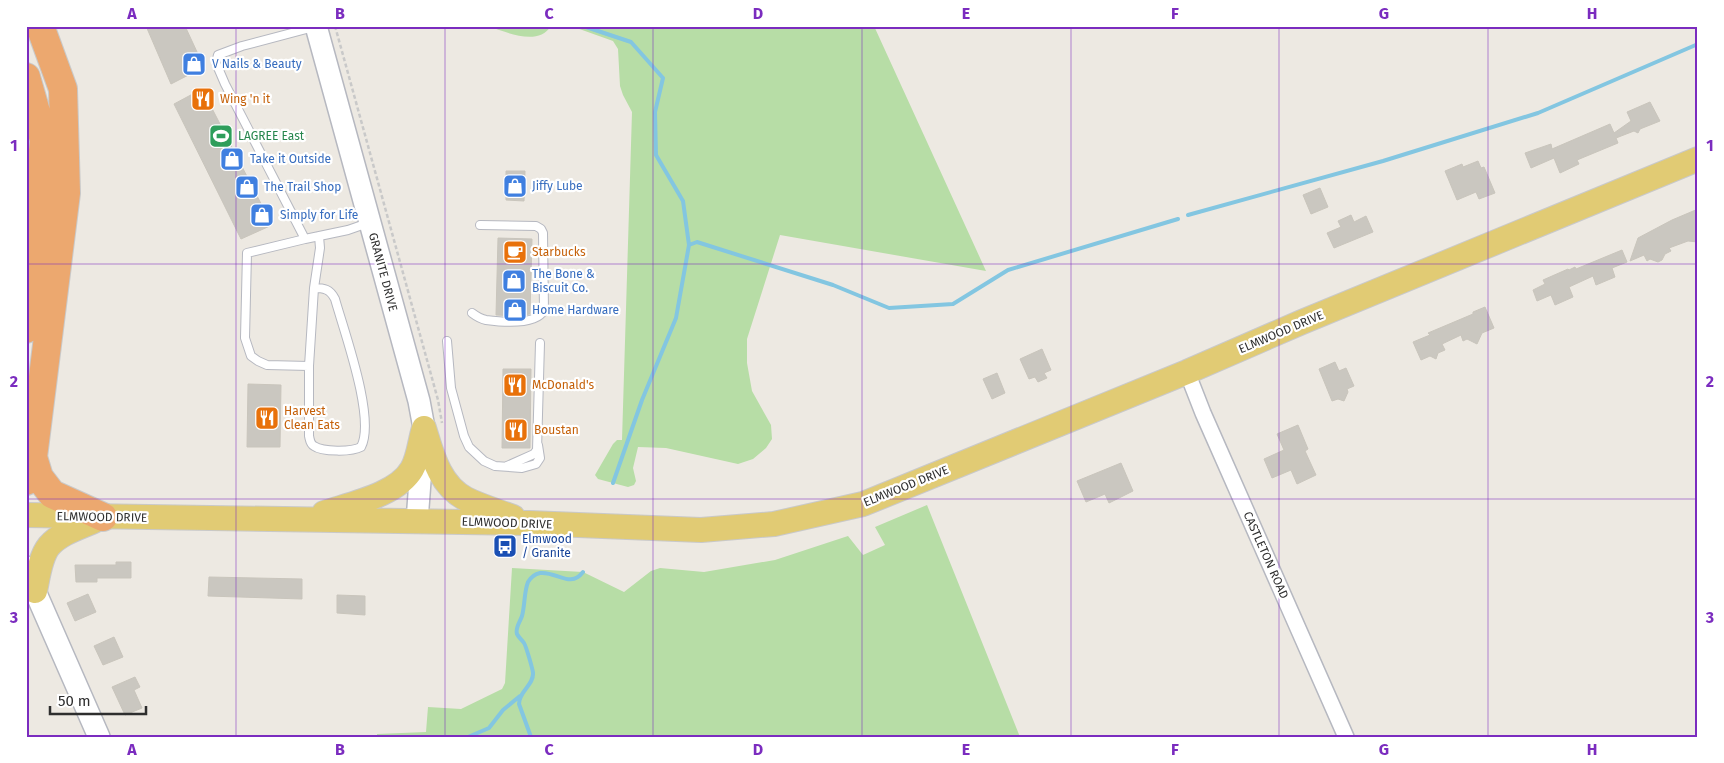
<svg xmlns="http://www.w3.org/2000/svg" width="1724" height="763" viewBox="0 0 1724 763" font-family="'Fira Sans',sans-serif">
  <rect width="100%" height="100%" fill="#ede9e2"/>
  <path fill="#b7dda6" d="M488 26H551C538 47 506 32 488 26Z
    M571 26H874L986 271 780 235 747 339V363L752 391 771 425 772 439 766 448 753 459 738 464 666 448 638 447 633 468 636 481 634 485 628 487 598 479 595 475 613 444 617 440H622L632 112 623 95 620 86 618 49 613 41Z
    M927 505 1020 737H377V734L426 732 428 707 461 709 502 689 505 683 512 568 583 572 624 592 651 571 660 568 704 572 775 560 848 536 863 555 885 545 875 527Z"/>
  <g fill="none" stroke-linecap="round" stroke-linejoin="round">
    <path stroke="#83c6e1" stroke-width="4" d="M583 26 631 42 663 78 655 112 656 155 683 201 689 245 676 318 642 400 613 483
      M1188 215 1383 161 1538 113 1698 44
      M689 245 697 242 833 285 889 308 953 304 1008 270 1178 219
      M468 737 489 728 503 710 520 696
      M531 737 519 704C519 691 534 685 533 673 533 670 526 646 524 643 522 640 519 638 517 634 515 628 520 622 522 616 525 605 524 592 528 582 531 577 535 574 540 573 557 571 570 589 583 572"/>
  </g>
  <path fill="#cac7c0" stroke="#c9c5bc" d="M146 26H185L204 67 171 84Z
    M202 89 272 225 241 239 174 104Z
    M1650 102 1660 121 1640 129 1638 133 1634 131 1616 138 1618 143 1577 160 1579 164 1560 173 1554 158 1531 168 1525 153 1551 144 1552 149 1610 124 1614 133 1631 121 1627 112Z
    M1478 161 1481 168 1484 167 1495 193 1479 199 1476 192 1457 200 1445 171 1462 164 1463 167Z
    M506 171H525L524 201 506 200Z
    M1320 188 1328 207 1311 214 1303 195Z
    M1698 209V242L1688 241 1669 248 1671 251 1665 254 1662 260 1658 262 1650 259 1647 261 1644 255 1630 261 1638 238 1672 220Z
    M1351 215 1354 222 1366 216 1373 232 1334 248 1327 233 1341 227 1338 221Z
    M498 238 532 239 530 314 517 316 496 315Z
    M1622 250 1627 262 1612 268 1615 277 1596 285 1593 276 1569 287 1573 297 1555 305 1551 295 1537 301 1533 290 1545 284 1543 280 1568 269 1569 270 1575 267 1576 269Z
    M1485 307 1494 328 1482 333 1477 344 1467 339 1463 341 1461 335 1442 344 1445 350 1438 353 1436 359 1430 356 1421 360 1413 342 1430 335 1428 333 1473 314V312Z
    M1042 349 1051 370 1044 373 1047 378 1038 382 1035 377 1029 379 1020 359Z
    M1335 362 1339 371 1346 368 1354 386 1347 389 1348 392 1344 401 1338 399 1332 401 1319 369Z
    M503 369H531L530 448H502Z
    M997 373 1005 393 992 399 983 379Z
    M248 384 281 385 280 447H247Z
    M1298 425 1308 449 1305 451 1316 475 1297 484 1291 470 1272 478 1264 459 1284 450 1277 434Z
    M1121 463 1133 491 1109 503 1105 494 1086 502 1077 481Z
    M116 562H131V578H97V582H76L75 565H116Z
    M209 577 302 579V599L208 596Z
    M88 594 96 612 75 621 67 603Z
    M337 595 365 596V615L337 613Z
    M114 637 123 657 103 665 94 646Z
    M135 677 140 687 134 690 142 708 125 715 112 687Z"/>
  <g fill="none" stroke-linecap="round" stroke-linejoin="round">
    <g stroke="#b6b8c0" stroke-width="10">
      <path id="lane" d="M314 27 242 46 218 55 216 63 225 84 305 239 348 230 368 223
        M305 239 247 253 245 338 251 356 258 361 267 365 309 366V436C310 440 310 444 314 446 322 452 352 452 361 447 376 419 344 331 335 299 330 289 324 288 314 288L309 366
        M314 288 320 248 319 236
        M472 313C476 316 481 319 486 320 501 322 536 326 544 310L543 233 541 229 536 226 480 225
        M447 341 451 388 464 436 469 447 484 461 495 466 522 468 536 464 540 458 538 445
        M507 466 534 454 537 450 540 343"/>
    </g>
    <g stroke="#b6b8c0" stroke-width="18">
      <path id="street" d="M1187 372 1203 413 1346 737"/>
    </g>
    <g stroke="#b6b8c0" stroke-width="24">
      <path id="secondary" d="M316 26 419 401 424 428 417 521
        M26 567 35 591 99 737"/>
    </g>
    <g stroke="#c9c9c9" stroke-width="26">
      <path id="primary" d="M424 428C432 454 439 485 466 499 480 506 497 511 513 517
        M324 513C351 504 397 495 412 469 419 457 420 440 424 428
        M26 515 529 523 701 530 774 524 863 504 1187 372 1302 322 1698 159
        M35 591C38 577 40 557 49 546 61 532 82 527 98 519"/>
    </g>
    <g stroke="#c9c9c9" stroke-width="30">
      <path id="highway" d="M26 77 44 140 26 329
        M33 457 39 477 52 494 103 517
        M26 481 33 457 66 193 63 89 40 26"/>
    </g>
    <path stroke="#c9c9c9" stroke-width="2.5" stroke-dasharray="4 2.5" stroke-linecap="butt" d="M335 26 438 400 442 423"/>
    <use href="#lane" stroke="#fff" stroke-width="8"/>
    <use href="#street" stroke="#fff" stroke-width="15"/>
    <use href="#secondary" stroke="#fff" stroke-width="21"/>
    <use href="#primary" stroke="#e1cb74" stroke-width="24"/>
    <use href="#highway" stroke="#eca86f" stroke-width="28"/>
  </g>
  <path fill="none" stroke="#7b2cbf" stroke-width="1" stroke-opacity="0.55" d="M236 26V737M445 26V737M653 26V737M862 26V737M1071 26V737M1279 26V737M1488 26V737M26 264H1698M26 499H1698"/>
  <defs>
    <g id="shop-square" transform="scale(1.25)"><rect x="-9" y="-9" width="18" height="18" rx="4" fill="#3f7fe0" stroke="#fff"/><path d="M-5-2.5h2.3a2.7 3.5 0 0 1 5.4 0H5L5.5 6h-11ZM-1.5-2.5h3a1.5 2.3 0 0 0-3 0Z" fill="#fff"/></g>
    <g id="restaurant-square" transform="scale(1.25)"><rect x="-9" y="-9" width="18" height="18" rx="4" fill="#e8710a" stroke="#fff"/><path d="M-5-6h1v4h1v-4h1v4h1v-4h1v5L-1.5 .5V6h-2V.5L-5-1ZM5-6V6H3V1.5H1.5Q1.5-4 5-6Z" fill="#fff"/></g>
    <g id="stadium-square" transform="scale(1.25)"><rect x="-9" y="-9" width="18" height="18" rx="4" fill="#2e9e5b" stroke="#fff"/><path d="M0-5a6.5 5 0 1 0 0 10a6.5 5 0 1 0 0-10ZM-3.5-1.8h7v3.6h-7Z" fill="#fff"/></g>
    <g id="cafe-square" transform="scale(1.25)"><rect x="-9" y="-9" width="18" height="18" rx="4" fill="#e8710a" stroke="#fff"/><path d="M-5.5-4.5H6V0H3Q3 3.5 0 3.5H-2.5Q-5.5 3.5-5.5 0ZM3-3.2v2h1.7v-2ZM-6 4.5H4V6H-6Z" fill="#fff"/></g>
    <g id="bus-square" transform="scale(1.25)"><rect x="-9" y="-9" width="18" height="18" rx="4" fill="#1a4fb4" stroke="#fff"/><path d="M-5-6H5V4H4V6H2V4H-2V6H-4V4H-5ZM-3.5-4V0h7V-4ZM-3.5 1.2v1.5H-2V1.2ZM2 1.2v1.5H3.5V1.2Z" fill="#fff"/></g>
  </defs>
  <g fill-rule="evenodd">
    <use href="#shop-square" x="194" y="64"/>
    <use href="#restaurant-square" x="203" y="99"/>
    <use href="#stadium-square" x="221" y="136"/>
    <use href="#shop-square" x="232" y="159"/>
    <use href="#shop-square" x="515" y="186"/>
    <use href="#shop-square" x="247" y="187"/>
    <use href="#shop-square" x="262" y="215"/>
    <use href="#cafe-square" x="515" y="252"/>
    <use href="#shop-square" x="514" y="281"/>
    <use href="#shop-square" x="515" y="310"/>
    <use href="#restaurant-square" x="515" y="385"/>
    <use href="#restaurant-square" x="267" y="418"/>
    <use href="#restaurant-square" x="516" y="430"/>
    <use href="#bus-square" x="505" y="546"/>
  </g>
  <g text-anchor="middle" stroke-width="4.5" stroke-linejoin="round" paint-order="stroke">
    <g font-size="12" fill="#366cbe" stroke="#fff" text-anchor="start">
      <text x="212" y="68">V Nails &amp; Beauty</text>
      <text x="250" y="163">Take it Outside</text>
      <text x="532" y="190">Jiffy Lube</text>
      <text x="264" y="191">The Trail Shop</text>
      <text x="280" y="219">Simply for Life</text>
      <text x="532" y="278">The Bone &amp;<tspan x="532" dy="14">Biscuit Co.</tspan></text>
      <text x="532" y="314">Home Hardware</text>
    </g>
    <g font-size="12" fill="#c56008" stroke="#fff" text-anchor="start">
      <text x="220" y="103">Wing 'n it</text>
      <text x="532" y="256">Starbucks</text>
      <text x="532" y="389">McDonald's</text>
      <text x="284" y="415">Harvest<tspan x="284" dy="14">Clean Eats</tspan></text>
      <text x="534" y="434">Boustan</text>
    </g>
    <g font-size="12" fill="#27864d" stroke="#fff" text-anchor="start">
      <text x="238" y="140">LAGREE East</text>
    </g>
    <g font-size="12" fill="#2e2e2e" stroke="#fff">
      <text transform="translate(383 272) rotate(75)" y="4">GRANITE DRIVE</text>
      <text transform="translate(1281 332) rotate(-23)" y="4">ELMWOOD DRIVE</text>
      <text transform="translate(906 486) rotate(-22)" y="4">ELMWOOD DRIVE</text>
      <text transform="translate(102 517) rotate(1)" y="4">ELMWOOD DRIVE</text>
      <text transform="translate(507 523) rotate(2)" y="4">ELMWOOD DRIVE</text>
      <text transform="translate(1266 555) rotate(66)" y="4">CASTLETON ROAD</text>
    </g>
    <g font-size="12" fill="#164399" stroke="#fff" text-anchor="start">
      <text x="522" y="543">Elmwood<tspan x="522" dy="14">/ Granite</tspan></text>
    </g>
  </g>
  <rect width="1724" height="763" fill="none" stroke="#ffffff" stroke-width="55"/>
  <path d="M50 706v8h96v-8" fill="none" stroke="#2e2e2e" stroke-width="2.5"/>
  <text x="58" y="706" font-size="15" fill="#2e2e2e" stroke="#ffffff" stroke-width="4" paint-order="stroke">50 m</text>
  <rect x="28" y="28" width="1668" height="708" fill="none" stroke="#7b2cbf" stroke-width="2"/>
  <g font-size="16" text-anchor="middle" font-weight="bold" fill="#7b2cbf">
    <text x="132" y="19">A</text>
    <text x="340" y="19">B</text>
    <text x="549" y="19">C</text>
    <text x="758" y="19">D</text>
    <text x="966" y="19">E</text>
    <text x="1175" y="19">F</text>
    <text x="1384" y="19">G</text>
    <text x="1592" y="19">H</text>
    <text x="14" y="151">1</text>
    <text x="1710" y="151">1</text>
    <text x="14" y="387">2</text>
    <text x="1710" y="387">2</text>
    <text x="14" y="623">3</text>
    <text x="1710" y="623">3</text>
    <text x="132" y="755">A</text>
    <text x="340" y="755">B</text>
    <text x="549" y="755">C</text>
    <text x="758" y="755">D</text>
    <text x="966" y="755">E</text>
    <text x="1175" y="755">F</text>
    <text x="1384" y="755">G</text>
    <text x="1592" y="755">H</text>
  </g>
</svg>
